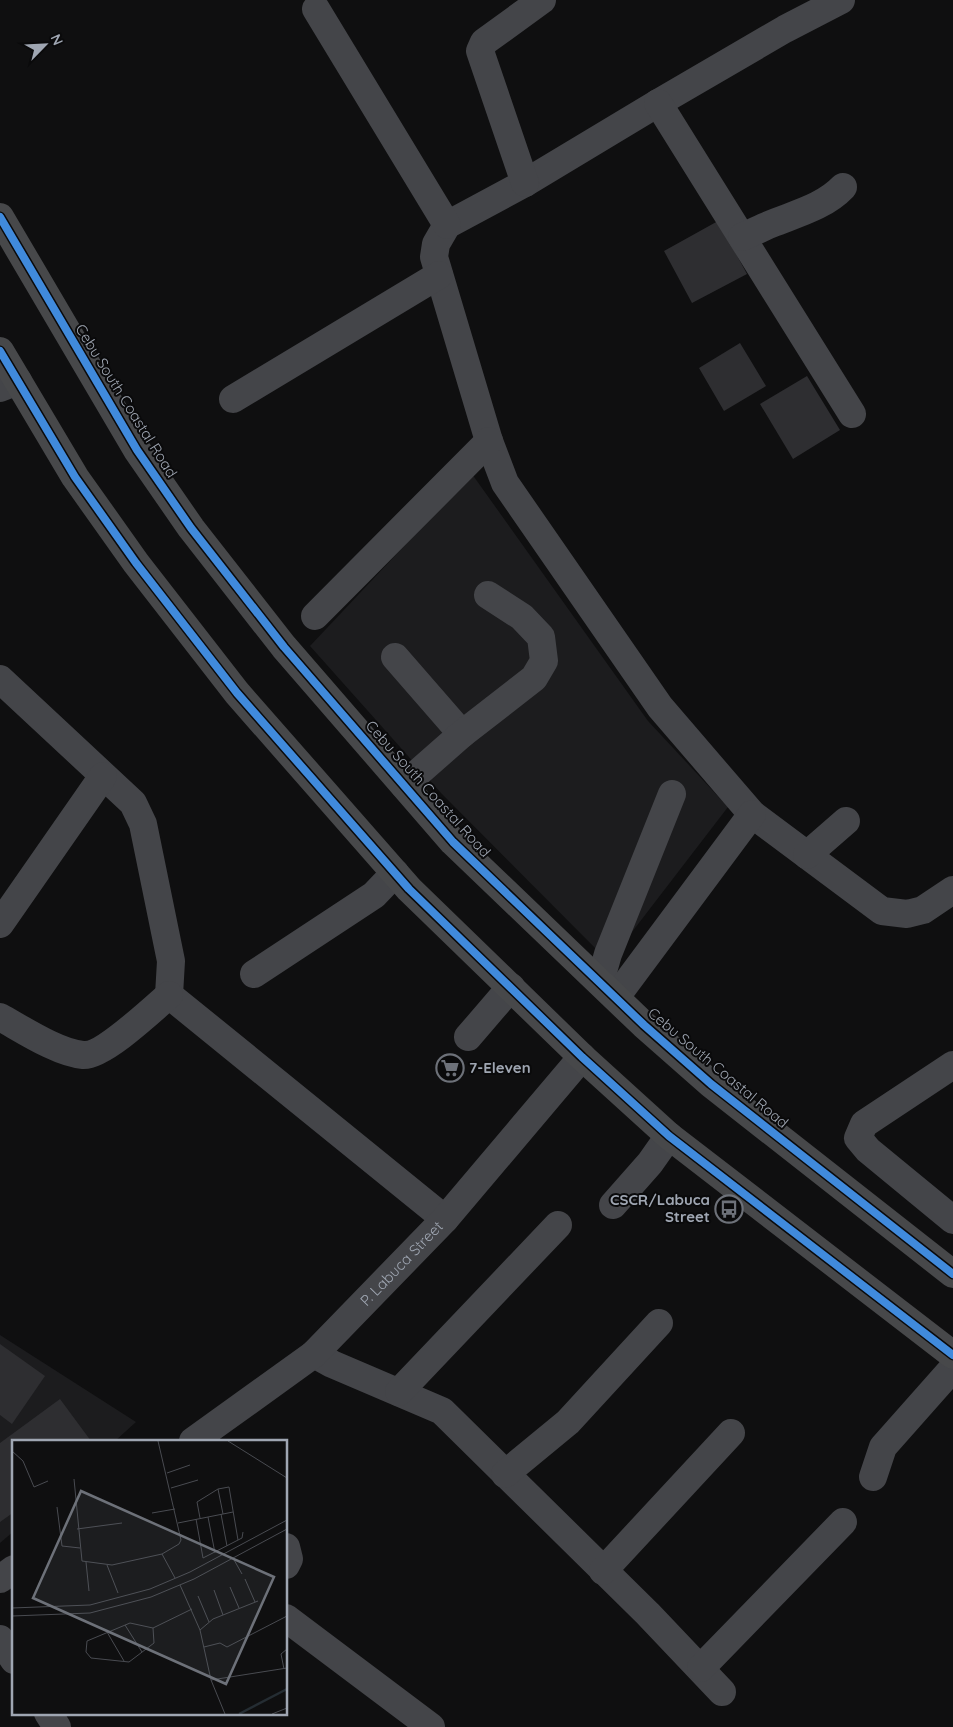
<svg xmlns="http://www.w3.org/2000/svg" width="953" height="1727" viewBox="0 0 953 1727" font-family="Quicksand,sans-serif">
  <rect width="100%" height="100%" fill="#0f0f10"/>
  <path fill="#1c1c1e" d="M472 474 648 721 728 807 609 962 441 793 310 646Z
    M0 1335 136 1422 115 1441H14V1531L0 1543Z"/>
  <path fill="#2e2e31" d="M718 221 747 274 692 303 664 251Z
    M740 343 766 386 724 411 699 368Z
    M807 376 840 430 793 459 760 404Z
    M0 1344 45 1376 12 1424 0 1415Z
    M60 1399 91 1441H14V1512L0 1522V1443Z"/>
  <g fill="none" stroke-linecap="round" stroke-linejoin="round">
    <g stroke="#444549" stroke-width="28">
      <path d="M841 0 785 29 658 103 525 183 447 225 436 244 434 257 489 441 505 483 660 707 752 814 882 911 907 914 923 910 953 890"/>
      <path d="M316 9 447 225"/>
      <path d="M658 103 852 414"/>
      <path d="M525 183 480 51 484 42 542 0"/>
      <path d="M742 237C752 233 761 228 771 224 795 214 824 207 843 187"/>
      <path d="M0 388 18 381"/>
      <path d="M233 399 439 275"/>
      <path d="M315 616 489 441"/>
      <path d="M395 657 462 734"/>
      <path d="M0 679 133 803 143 824 171 961 169 995 445 1219"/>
      <path d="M404 785 462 734 534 678 544 661 541 637 522 617 488 595"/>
      <path d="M807 855 846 821"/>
      <path d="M0 924 103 776"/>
      <path d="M254 974 374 895 395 873"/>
      <path d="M600 982 608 954 672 794"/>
      <path d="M616 997 752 814"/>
      <path d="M0 1017C22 1029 58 1053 83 1055 102 1057 153 1009 169 995"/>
      <path d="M468 1037 511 987"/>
      <path d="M953 1065 864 1124 858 1138 868 1150 953 1220"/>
      <path d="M613 1205 650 1163 669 1136"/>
      <path d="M314 1354 332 1364 442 1411 648 1614 722 1692"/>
      <path d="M399 1392 558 1225"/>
      <path id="s1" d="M193 1441 314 1354 445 1219 582 1057"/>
      <path d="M505 1474 568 1422 659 1323"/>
      <path d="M873 1477 883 1447 953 1368"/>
      <path d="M286 1547 289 1559 286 1565"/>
      <path d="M603 1571 731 1433"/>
      <path d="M0 1579 14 1569"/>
      <path d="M286 1618 431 1727"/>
      <path d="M0 1639 14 1660"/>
      <path d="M701 1668 843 1522"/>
      <path d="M48 1713 57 1727"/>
    </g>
    <path stroke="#47484a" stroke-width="28" d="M0 217 137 450 191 528 284 647 453 842 644 1025 711 1084 953 1274
      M0 351 75 477 136 563 237 693 409 889 582 1057 669 1136 953 1355"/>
    <g stroke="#0a0a0b" stroke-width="11">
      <path id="cycleway" d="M0 217 137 450 191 528 284 647 453 842 644 1025 711 1084 953 1274
        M0 351 75 477 136 563 237 693 409 889 582 1057 669 1136 953 1355"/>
    </g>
    <use href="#cycleway" stroke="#408adc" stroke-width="8"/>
  </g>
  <defs>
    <g id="supermarket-ring" transform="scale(1.4375)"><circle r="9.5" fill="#0a0a0b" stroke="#6d7179" stroke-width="1.5"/><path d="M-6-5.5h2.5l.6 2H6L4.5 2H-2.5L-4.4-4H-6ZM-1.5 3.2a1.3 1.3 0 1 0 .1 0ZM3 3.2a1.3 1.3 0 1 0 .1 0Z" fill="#6d7179"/></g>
    <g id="bus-ring" transform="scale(1.4375)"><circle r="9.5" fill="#0a0a0b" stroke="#6d7179" stroke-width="1.5"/><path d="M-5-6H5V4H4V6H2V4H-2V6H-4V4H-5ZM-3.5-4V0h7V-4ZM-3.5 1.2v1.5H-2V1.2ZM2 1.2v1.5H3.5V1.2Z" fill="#6d7179"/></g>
  </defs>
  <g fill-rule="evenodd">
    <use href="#supermarket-ring" x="450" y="1068"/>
    <use href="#bus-ring" x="729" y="1209"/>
  </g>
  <g text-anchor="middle" stroke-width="4" stroke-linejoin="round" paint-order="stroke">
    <g font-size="15" fill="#9fa6b2" stroke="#0a0a0b">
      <text transform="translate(126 401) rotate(58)" y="5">Cebu South Coastal Road</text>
      <text transform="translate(428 789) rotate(48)" y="5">Cebu South Coastal Road</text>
      <text transform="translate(718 1068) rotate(40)" y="5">Cebu South Coastal Road</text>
      <text dy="5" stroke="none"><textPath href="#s1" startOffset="275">P. Labuca Street</textPath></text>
    </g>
    <g font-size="15" font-weight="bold" fill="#9fa6b2" stroke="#0a0a0b" text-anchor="start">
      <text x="469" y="1073">7-Eleven</text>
      <text x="710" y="1205" text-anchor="end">CSCR/Labuca<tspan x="710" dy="17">Street</tspan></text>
    </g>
  </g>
  <g transform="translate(12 1440)">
    <rect width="275" height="275" fill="#0f0f10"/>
    <path fill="none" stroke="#252d33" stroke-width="2.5" d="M227 274 275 249"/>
    <path fill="none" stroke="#494b51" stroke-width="1" d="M216 1 275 38M0 11 11 21 22 47 36 41M155 33 178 25M62 39 70 121 100 125 150 114 167 104 169 100 146 1M159 48 186 40M206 49 211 74M45 67 50 106 68 108M140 73 163 69M209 74 215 106M196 77 203 113M188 78 185 62 206 49 217 47 226 100M184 79 191 118 230 98 231 92M166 83 221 72M65 89 110 83M150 114 163 138M221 118 230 134M74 122 77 151M95 125 106 153M233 139 243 162M168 145 188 190 199 240 213 274M218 147 227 168M202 150 211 175M186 156 197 182M0 168 78 165 138 149 178 132 275 80M0 176 78 173 139 157 182 139 275 89M113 185 130 212M141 188 142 203 117 222 79 218 74 212 75 201 118 183 141 188 180 169M188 190 201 179 246 161M95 192 112 221M192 207 208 203 215 207 275 176M272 229 269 214 275 209M199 240 275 228M260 274 275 268"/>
    <path fill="#6d7179" fill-opacity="0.15" stroke="#6d7179" stroke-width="2.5" d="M69 51 262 137 214 244 21 158Z"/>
    <rect width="275" height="275" fill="none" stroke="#9fa6b2" stroke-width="2.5"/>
  </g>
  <g transform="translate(45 45) rotate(66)" stroke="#0a0a0b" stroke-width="4" paint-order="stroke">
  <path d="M0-4L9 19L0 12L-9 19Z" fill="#9fa6b2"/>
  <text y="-8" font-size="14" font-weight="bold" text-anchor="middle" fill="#9fa6b2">N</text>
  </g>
</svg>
